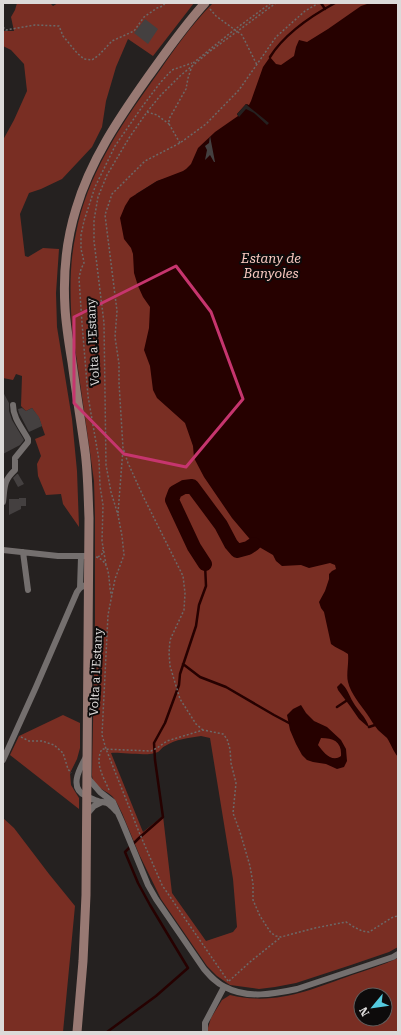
<svg xmlns="http://www.w3.org/2000/svg" width="401" height="1035" viewBox="0 0 401 1035" font-family="'Roboto Serif',serif">
  <rect width="100%" height="100%" fill="#252120"/>
  <path fill="#792e23" fill-rule="evenodd" d="M17 3H50L53 6 58 3H194L153 56 128 39 116 67 106 101 102 127 92 147 62 179 41 189 29 193 20 214 25 256 28 257 43 248 59 249 56 293 57 327 72 419 77 471 79 527 63 504 61 494 46 495 38 476 37 464 41 456 35 439 45 435 39 418 32 408 26 411 21 406 22 376 16 374 13 380 3 378V140L14 120 27 91 24 64 11 50 3 46V31H14L11 17 15 10Z
    M213 3H398L266 121 247 104 239 116 236 157 157 181 136 194 337 561 349 648 398 746V947L389 952 351 965 296 983 275 987 259 989 230 985 217 976 207 966 161 899 139 854 122 813C119 807 116 800 112 796 104 789 93 787 92 775L95 621V518L94 481 90 452 72 327C70 296 69 264 76 233 87 176 120 126 153 80 172 53 190 26 213 3ZM201 736 210 738 233 879 237 927 233 932 206 941 172 893 163 816 143 832 111 753C122 752 148 757 158 752 160 751 162 747 165 746 176 739 188 738 201 736Z
    M63 715 80 723V748L77 759 70 773 71 785 79 798V809L10 755 19 736Z
    M3 818 14 828 49 874 75 906 63 1032H3Z
    M398 958V1032H203L207 1031 211 1018 222 1000 230 995C275 1006 310 990 352 975 367 970 383 965 398 958ZM361 995H385V1019H361Z"/>
  <path fill="#260100" fill-rule="evenodd" d="M370 3H398V757C393 751 391 744 387 738 384 735 381 733 378 730 374 725 371 720 367 714 360 704 351 694 348 682 346 675 349 663 348 654 342 650 336 648 331 644L324 612 321 608 319 602 325 591 329 579V574L332 571 336 569 335 565 330 563 309 568 301 565 282 566 276 561 273 555 254 544 232 518 204 477 194 458 193 446 185 423 157 398 153 390 150 366 144 350 149 328 150 307 143 297 138 286 134 273 133 254 131 248 124 239 120 218 125 206 130 198 157 181 183 171 186 169 191 164 198 148 215 132 238 116 237 114 246 104 249 105 251 101 263 67 270 57 276 64 281 65 294 56 296 47 299 40 307 42 328 29 361 6Z
    M341 683C347 688 349 695 353 702 358 711 366 717 369 727L367 726 359 719 350 706 338 690 337 687Z
    M301 705 306 713 314 721 327 727 341 740 346 749 347 761 344 767 337 769 326 764 313 762 307 760 302 755 296 744 290 730 287 715 293 709ZM321 738C334 738 342 742 341 756 332 763 323 752 318 745Z"/>
  <path fill="#252120" d="M246 104 248 106 269 123 267 125 254 113 246 109 239 117 237 114Z"/>
  <g fill="none" stroke-linecap="round" stroke-linejoin="round">
    <path stroke="#260100" stroke-width="2.5" d="M321 3 325 9
      M270 57C285 33 311 16 335 3
      M183 664 200 677 226 687 274 715 289 723
      M337 707 346 701
      M369 727 375 725
      M107 1032 156 996 188 968 150 905 138 883 125 852 139 838 163 817 155 760 154 743 165 723 179 685 180 674 196 626 199 605 206 586 205 564"/>
    <path stroke="#260100" stroke-width="14" d="M205 564 194 547 172 500 175 492 184 487 192 486 221 525 231 544 237 551 248 548 254 544"/>
  </g>
  <path fill="#444040" d="M145 19 158 29 148 44 134 33Z
    M210 136 215 162H214L210 155 205 160 207 150 205 146 209 143Z
    M3 392 9 403V411L12 420 24 440 20 445 3 454Z
    M22 408 26 411 32 408 39 417 42 426 29 432 19 413 18 409Z
    M17 474H18L24 484 18 487 13 478Z
    M19 498H26V506H21V509L9 515V499H19Z"/>
  <g fill="none" stroke-linecap="round" stroke-linejoin="round">
    <path stroke="#6c6968" stroke-width="1.5" stroke-dasharray="2 2" stroke-linecap="butt" d="M210 9 216 16 242 35 257 65
      M3 27 6 30 35 25 59 26 63 36 77 53 84 59 92 60 99 55 112 41 134 31 144 17 157 8 163 6 165 3
      M193 63 234 30 271 3
      M147 112 157 115 169 124
      M180 143 169 124V119L186 89 188 78 192 66
      M118 513 123 449
      M96 557C113 562 107 584 112 597
      M98 557 102 554 103 550
      M106 565 102 541 103 505 100 486 99 460 88 396 82 323 79 278 81 269 84 263 83 257 81 249V235L84 221 95 187 115 146 142 107 160 83 172 70 192 63
      M203 730 196 724 180 699 170 666 169 653 170 640 184 610 185 593 183 576 143 496 128 463 123 448 119 383V364L115 337 117 311 105 215 112 194 145 161 180 143 206 124 239 90 276 37 305 11 319 3
      M21 737 29 741H42L54 745 63 753 68 769 71 773
      M109 790C104 778 94 763 102 749L151 751 157 748 167 741 203 730 223 734 227 739 230 749 231 763 236 783 233 813 240 832 250 866 253 884V900L260 916 271 933 276 936 281 937 315 928 346 922 354 927 362 931 369 932 393 917 398 916
      M228 981 188 923 162 885 139 832 106 749 102 735 108 615 115 579 124 555 122 536 118 515 111 492 106 465 104 323 94 241V220L98 197 107 175 129 138 147 112 160 96 180 76 209 52 276 3
      M229 981 250 962 281 937"/>
    <path stroke="#746f6e" stroke-width="6" d="M3 502C5 487 3 481 15 470V458L28 442V439C22 428 13 418 13 405
      M3 550 58 556H89
      M23 552 28 590
      M80 588 81 557
      M86 757C80 768 68 788 86 796 90 798 94 800 98 801 101 802 104 802 107 803 111 805 114 809 117 812
      M3 760 36 687 77 592 80 588 89 583
      M87 777 100 792 113 802 122 822 148 885 156 899 204 969C210 976 216 983 225 987 247 999 274 994 297 989L393 957 398 954
      M87 814 94 806 102 802
      M205 1032V1023L224 987"/>
    <path stroke="#987973" stroke-width="9" d="M77 1032 83 961 86 895 89 518C88 496 88 473 85 451 81 422 76 392 72 362 69 344 66 326 65 308 63 275 66 241 76 209 90 161 119 118 148 77 166 52 184 26 205 3"/>
  </g>
  <path fill="none" stroke="#c6356e" stroke-width="3" stroke-linejoin="round" d="M176 266 211 312 243 399 186 467 124 454 74 403V317Z"/>
  <g text-anchor="middle" stroke-width="4" stroke-linejoin="round" paint-order="stroke">
    <g font-size="12" fill="#dcdad9" stroke="#0d0b0b">
      <text transform="translate(93 342) rotate(-93)" y="4">Volta a l'Estany</text>
      <text transform="translate(96 672) rotate(-87)" y="4">Volta a l'Estany</text>
    </g>
    <g font-size="13" font-style="italic" fill="#f9c9c0" stroke="#0d0b0b">
      <text x="271" y="263">Estany de<tspan x="271" dy="15">Banyoles</tspan></text>
    </g>
  </g>
  <rect width="401" height="1035" fill="none" stroke="#dcdad9" stroke-width="8"/>
  <g transform="translate(373 1007) rotate(241)"><circle r="19" fill="#0d0b0b" stroke="#605e5d"/>
  <path d="M0-3L7 15L0 10L-7 15Z" fill="#54cade"/>
  <text y="-6" font-size="11" font-weight="bold" text-anchor="middle" fill="#dcdad9">N</text>
  </g>
</svg>
